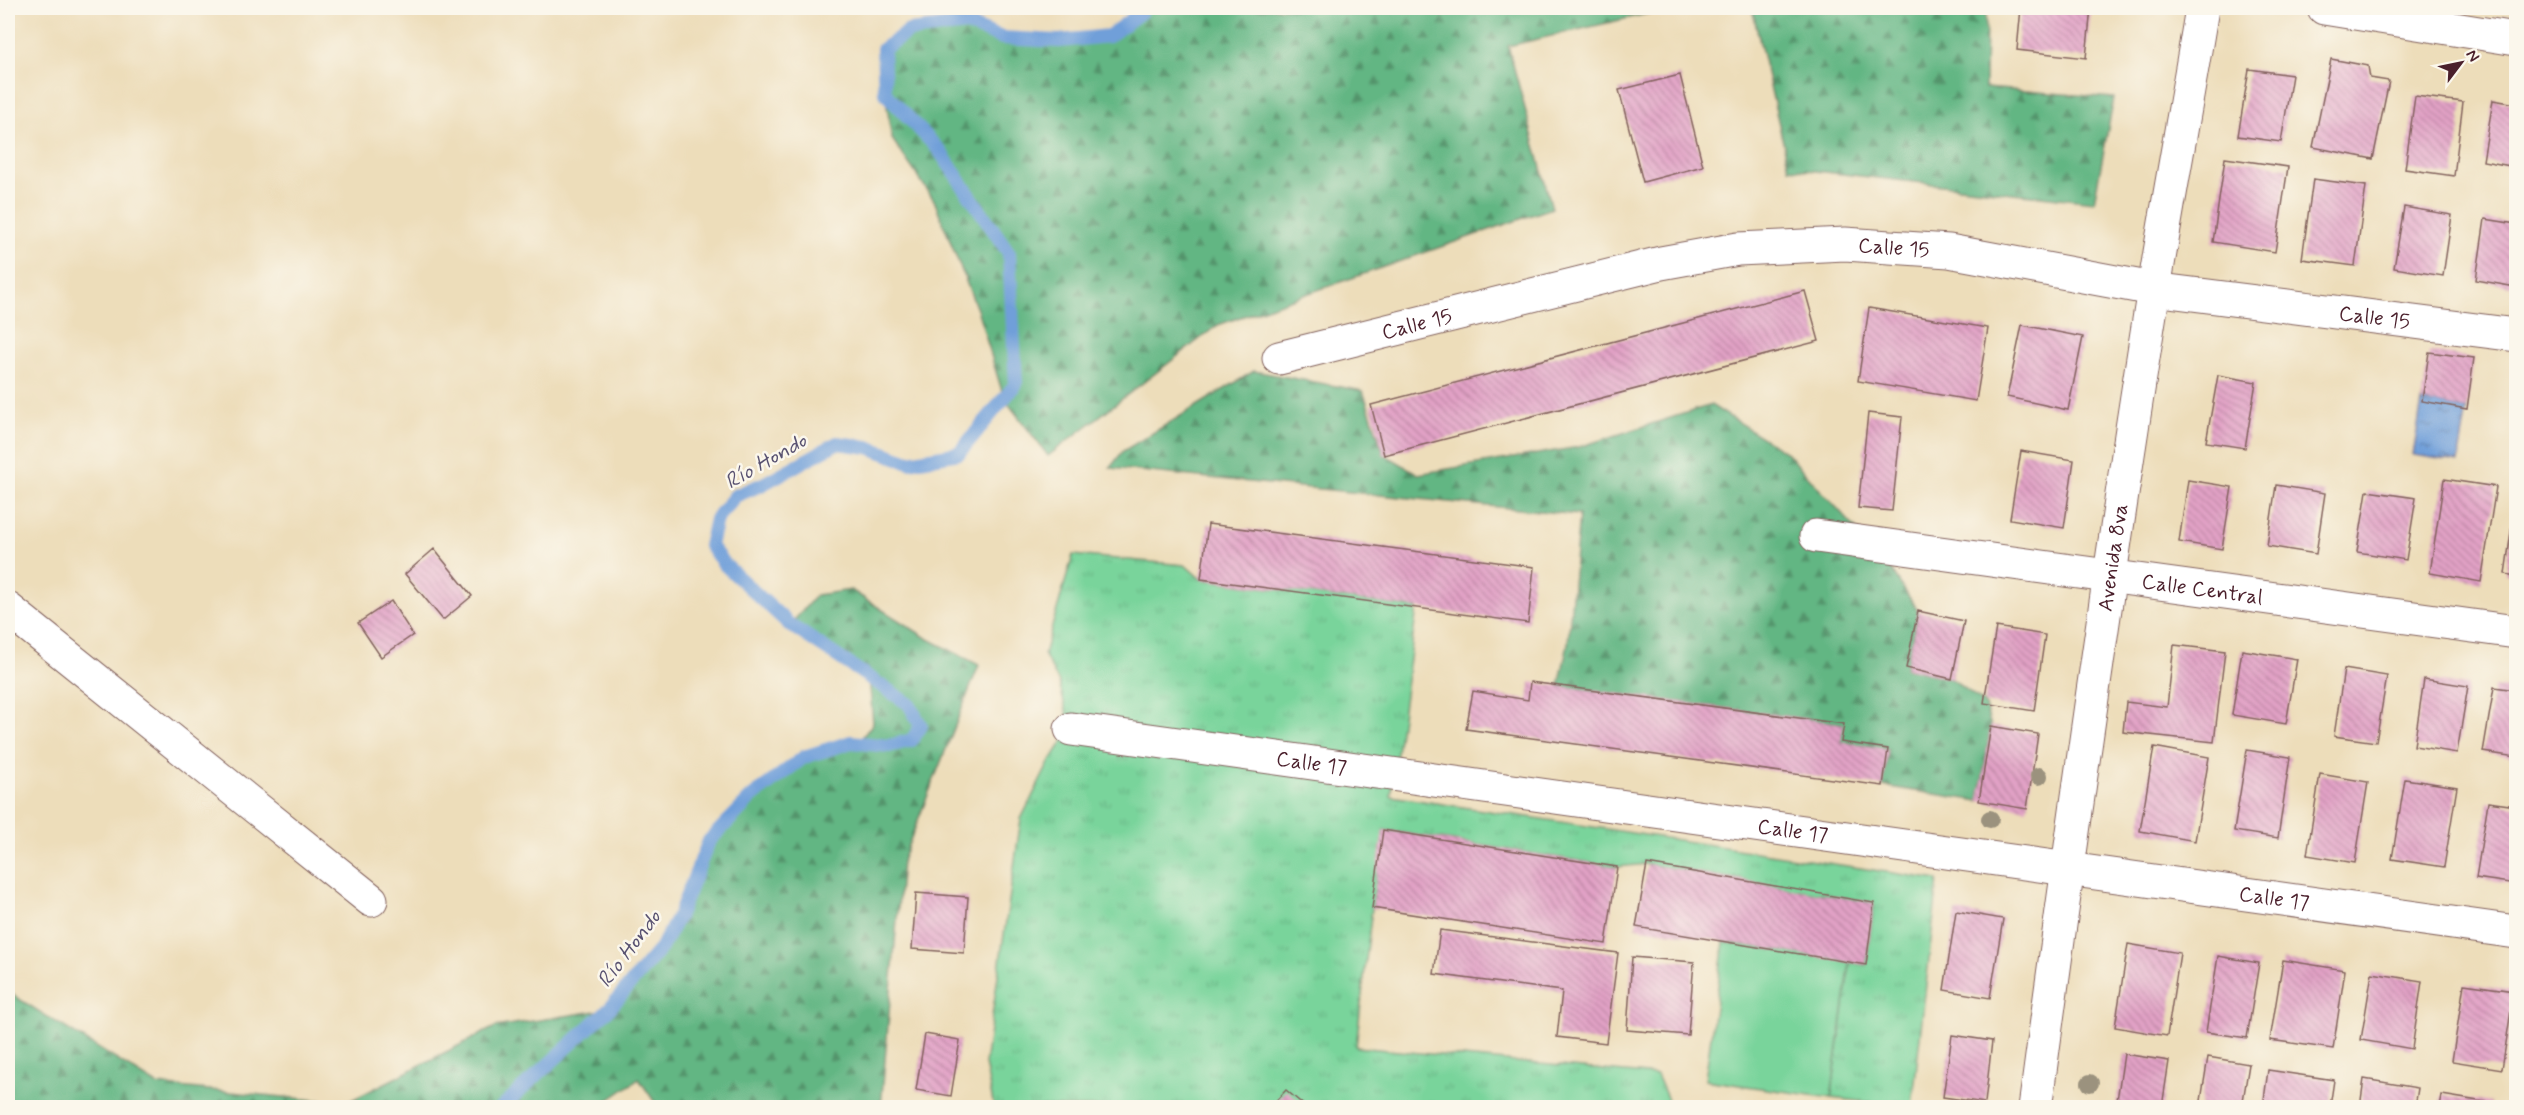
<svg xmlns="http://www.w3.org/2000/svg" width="2524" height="1115" viewBox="0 0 2524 1115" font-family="Mynerve,sans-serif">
  <defs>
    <pattern id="grass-tufts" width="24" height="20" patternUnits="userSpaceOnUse" patternTransform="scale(1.5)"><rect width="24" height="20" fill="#79d49b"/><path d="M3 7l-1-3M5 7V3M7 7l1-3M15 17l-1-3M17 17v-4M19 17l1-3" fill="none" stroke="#6ab686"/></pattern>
    <pattern id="forest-firs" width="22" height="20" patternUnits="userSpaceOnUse" patternTransform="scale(1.5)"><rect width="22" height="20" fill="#62b683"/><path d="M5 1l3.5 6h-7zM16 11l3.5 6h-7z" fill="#53936b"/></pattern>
    <pattern id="water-ripples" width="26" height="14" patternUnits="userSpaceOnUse" patternTransform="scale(1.5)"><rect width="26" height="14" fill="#709fd9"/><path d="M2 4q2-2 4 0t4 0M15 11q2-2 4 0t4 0" fill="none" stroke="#5e81b0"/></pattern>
    <pattern id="building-back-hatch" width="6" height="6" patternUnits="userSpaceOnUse" patternTransform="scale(1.5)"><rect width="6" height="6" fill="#e2a2c6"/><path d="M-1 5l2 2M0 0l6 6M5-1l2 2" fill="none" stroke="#b983a1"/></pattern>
  </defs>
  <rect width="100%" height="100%" fill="#fbf7ec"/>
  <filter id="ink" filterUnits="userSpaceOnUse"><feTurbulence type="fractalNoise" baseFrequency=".0167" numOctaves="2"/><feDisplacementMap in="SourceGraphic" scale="12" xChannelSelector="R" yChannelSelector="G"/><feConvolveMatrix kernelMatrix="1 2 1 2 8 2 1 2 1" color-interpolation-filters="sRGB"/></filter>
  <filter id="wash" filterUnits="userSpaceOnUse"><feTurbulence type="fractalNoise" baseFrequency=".008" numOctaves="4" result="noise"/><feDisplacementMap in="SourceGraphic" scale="24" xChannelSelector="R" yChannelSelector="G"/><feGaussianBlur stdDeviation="1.35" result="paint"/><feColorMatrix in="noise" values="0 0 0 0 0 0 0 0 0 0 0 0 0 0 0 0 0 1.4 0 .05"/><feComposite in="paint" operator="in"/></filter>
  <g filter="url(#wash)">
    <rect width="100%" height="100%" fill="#edddba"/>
    <path fill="url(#grass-tufts)" stroke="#627a63" stroke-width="1.5" d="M1073 555 1185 565 1201 579 1417 608 1391 796 1938 880 1912 1107 1831 1098 1850 962 1866 965 1874 903 1647 864 1617 867 1384 830 1372 908 1356 1047 1657 1075 1671 1107H994L985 1064 1021 819 1049 763 1071 729 1059 683 1044 654Z"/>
    <path fill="url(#forest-firs)" stroke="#566a57" stroke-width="1.5" d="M1141 8H1672L1508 46 1552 208 1218 325 1048 456 1004 398 978 312 934 200 892 139 885 93 883 49 909 31 967 24 1002 38 1059 41 1109 36 1141 13Z
      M1752 8H1986L1985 88 2114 98 2094 202 1789 168Z
      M1254 371 1363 391 1384 454 1418 474 1579 447 1711 405 1787 453 1886 562 1918 611 1906 668 1952 679 1984 703 1991 726 1979 801 1883 786 1888 749 1841 742 1843 724 1559 686 1568 643 1579 515 1110 468 1123 451Z
      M851 590 925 637 979 665 902 861 881 1107H658L639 1079 597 1108 8 1107V992L157 1085 346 1103 495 1027 609 1009 661 948 679 915 709 841 752 797 804 757 861 739 873 723 869 677 790 625 816 595Z"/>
    <path fill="#79d49b" stroke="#627a63" stroke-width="1.5" d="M1724 942 1850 962 1831 1098 1705 1080Z"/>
    <path fill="url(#water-ripples)" stroke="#5d5f82" stroke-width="1.5" d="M2422 401 2467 409 2458 462 2413 455Z"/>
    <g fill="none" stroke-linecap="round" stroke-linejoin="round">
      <path stroke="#709fd9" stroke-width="14" d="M501 1108 609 1009 661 948 679 915 709 841 752 797 804 757 851 742 889 746 912 740 921 726 909 704 790 625 725 565 710 546 716 519 735 496 763 484 837 443 868 447 909 462 959 453 1016 384 1009 253 939 150 885 93 883 49 909 31 967 24 1002 38 1059 41 1109 36 1141 12V8"/>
    </g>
    <g id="blocks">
      <path fill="url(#building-back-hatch)" d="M2021 8H2091L2086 58 2017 50Z
        M2331 59 2368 66 2370 78 2389 81 2373 159 2313 147Z
        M2249 69 2292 75 2281 142 2238 136Z
        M1680 75 1703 166 1643 182 1619 90Z
        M2415 96 2463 102 2454 176 2405 169Z
        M2493 100 2516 104V167L2483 161Z
        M2225 158 2288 167 2275 252 2213 242Z
        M2313 179 2366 186 2355 266 2302 259Z
        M2404 207 2452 215 2443 276 2394 268Z
        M2485 219 2516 224V287L2476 280Z
        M1805 291 1819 341 1384 455 1371 405Z
        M1869 308 1988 328 1976 401 1858 381Z
        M2022 325 2083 337 2068 410 2007 397Z
        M2429 352 2474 358 2467 409 2422 401Z
        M2218 375 2256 382 2245 448 2206 442Z
        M1868 413 1902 417 1892 511 1858 508Z
        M2021 451 2074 460 2064 528 2010 519Z
        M2444 479 2496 487 2481 582 2430 573Z
        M2188 480 2232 487 2222 549 2179 542Z
        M2276 485 2325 493 2316 554 2267 546Z
        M2367 491 2416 498 2406 560 2357 552Z
        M2514 511 2516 512V576L2505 574Z
        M1208 524 1534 567 1528 623 1201 579Z
        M434 549 472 596 443 620 405 574Z
        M391 601 413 635 381 657 358 623Z
        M1918 611 1964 621 1952 679 1906 668Z
        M1996 627 2045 635 2034 711 1984 703Z
        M2174 645 2225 651 2214 742 2123 732 2126 702 2167 707Z
        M2242 650 2297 659 2286 724 2232 715Z
        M2344 669 2387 676 2376 742 2334 736Z
        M2424 679 2468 686 2457 753 2414 746Z
        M1530 682 1844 724 1841 742 1888 749 1883 786 1466 729 1473 691 1528 700Z
        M2494 687 2516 690V757L2483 752Z
        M1991 726 2038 734 2027 809 1979 801Z
        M2154 747 2209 757 2195 841 2140 831Z
        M2247 750 2290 757 2278 838 2234 831Z
        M2320 774 2368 782 2355 863 2307 855Z
        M2405 779 2457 787 2444 867 2392 859Z
        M2488 802 2516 806V884L2476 878Z
        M1383 830 1617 867 1606 944 1372 908Z
        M1647 864 1874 903 1866 965 1636 927Z
        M916 893 968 897 964 953 912 949Z
        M1956 911 2003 919 1990 998 1944 990Z
        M1440 930 1618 953 1606 1043 1557 1037 1562 991 1434 974Z
        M2128 944 2180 953 2167 1036 2115 1027Z
        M2218 956 2259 963 2247 1038 2206 1032Z
        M1632 957 1694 962 1688 1035 1627 1030Z
        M2283 960 2345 970 2333 1049 2270 1040Z
        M2372 973 2422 981 2412 1049 2361 1040Z
        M2464 984 2514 991 2502 1069 2452 1061Z
        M925 1034 960 1040 951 1096 916 1090Z
        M1952 1035 1992 1041 1985 1103 1943 1097Z
        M2124 1054 2169 1061 2162 1107H2116Z
        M2208 1057 2249 1064 2242 1107H2200Z
        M2268 1070 2334 1080 2330 1107H2263Z
        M2364 1079 2418 1088 2415 1107H2360Z
        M1286 1090 1306 1107H1270Z
        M2442 1095 2490 1103V1107H2440Z"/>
    </g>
  </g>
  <g filter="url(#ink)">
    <use href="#blocks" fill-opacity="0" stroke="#83625d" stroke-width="1.5"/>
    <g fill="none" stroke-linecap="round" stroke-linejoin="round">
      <g stroke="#83625d" stroke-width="35">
        <g id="minor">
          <path d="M2324 8 2516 39"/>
          <path id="s1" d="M1279 358 1661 263 1738 249 1845 244 1949 251 2153 289 2516 335"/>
          <path id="s2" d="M1816 536 2516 632"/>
          <path d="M8 609 371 900"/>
          <path id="s3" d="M1071 729 2516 932"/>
          <path id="s4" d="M2035 1108C2072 834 2110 561 2154 289 2169 195 2187 101 2202 8"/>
        </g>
      </g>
      <use href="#minor" stroke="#fff" stroke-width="33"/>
    </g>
    <g fill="#9b927e">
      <circle cx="2039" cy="776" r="9"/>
      <circle cx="1990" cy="819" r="9"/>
      <circle cx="2090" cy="1083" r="9"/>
    </g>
  </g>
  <g text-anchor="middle" stroke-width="5" stroke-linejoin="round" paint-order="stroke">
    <g font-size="21" fill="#4a1f2b" stroke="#fbf7ec">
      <text dy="7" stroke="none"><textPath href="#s1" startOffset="628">Calle 15</textPath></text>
      <text dy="7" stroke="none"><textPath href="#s1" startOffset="1114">Calle 15</textPath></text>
      <text dy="7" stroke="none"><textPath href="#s1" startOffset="142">Calle 15</textPath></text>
      <text dy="7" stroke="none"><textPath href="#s4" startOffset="556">Avenida 8va</textPath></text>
      <text dy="7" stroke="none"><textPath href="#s2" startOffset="390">Calle Central</textPath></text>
      <text dy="7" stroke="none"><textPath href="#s3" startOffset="243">Calle 17</textPath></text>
      <text dy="7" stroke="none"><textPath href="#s3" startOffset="729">Calle 17</textPath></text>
      <text dy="7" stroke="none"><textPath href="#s3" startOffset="1215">Calle 17</textPath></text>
    </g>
    <g font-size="22" font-style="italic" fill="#595271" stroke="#fbf7ec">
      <text transform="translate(765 460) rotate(-30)" y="8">Río Hondo</text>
      <text transform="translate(628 948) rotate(-53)" y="8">Río Hondo</text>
    </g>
  </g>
  <rect width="2524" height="1115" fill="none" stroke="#fbf7ec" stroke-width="30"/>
  <g transform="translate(2461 63) rotate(58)" stroke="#fbf7ec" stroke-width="4.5" paint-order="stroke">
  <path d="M0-4.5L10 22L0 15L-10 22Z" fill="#4a1f2b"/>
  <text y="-9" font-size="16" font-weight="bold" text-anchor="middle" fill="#4a1f2b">N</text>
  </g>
</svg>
